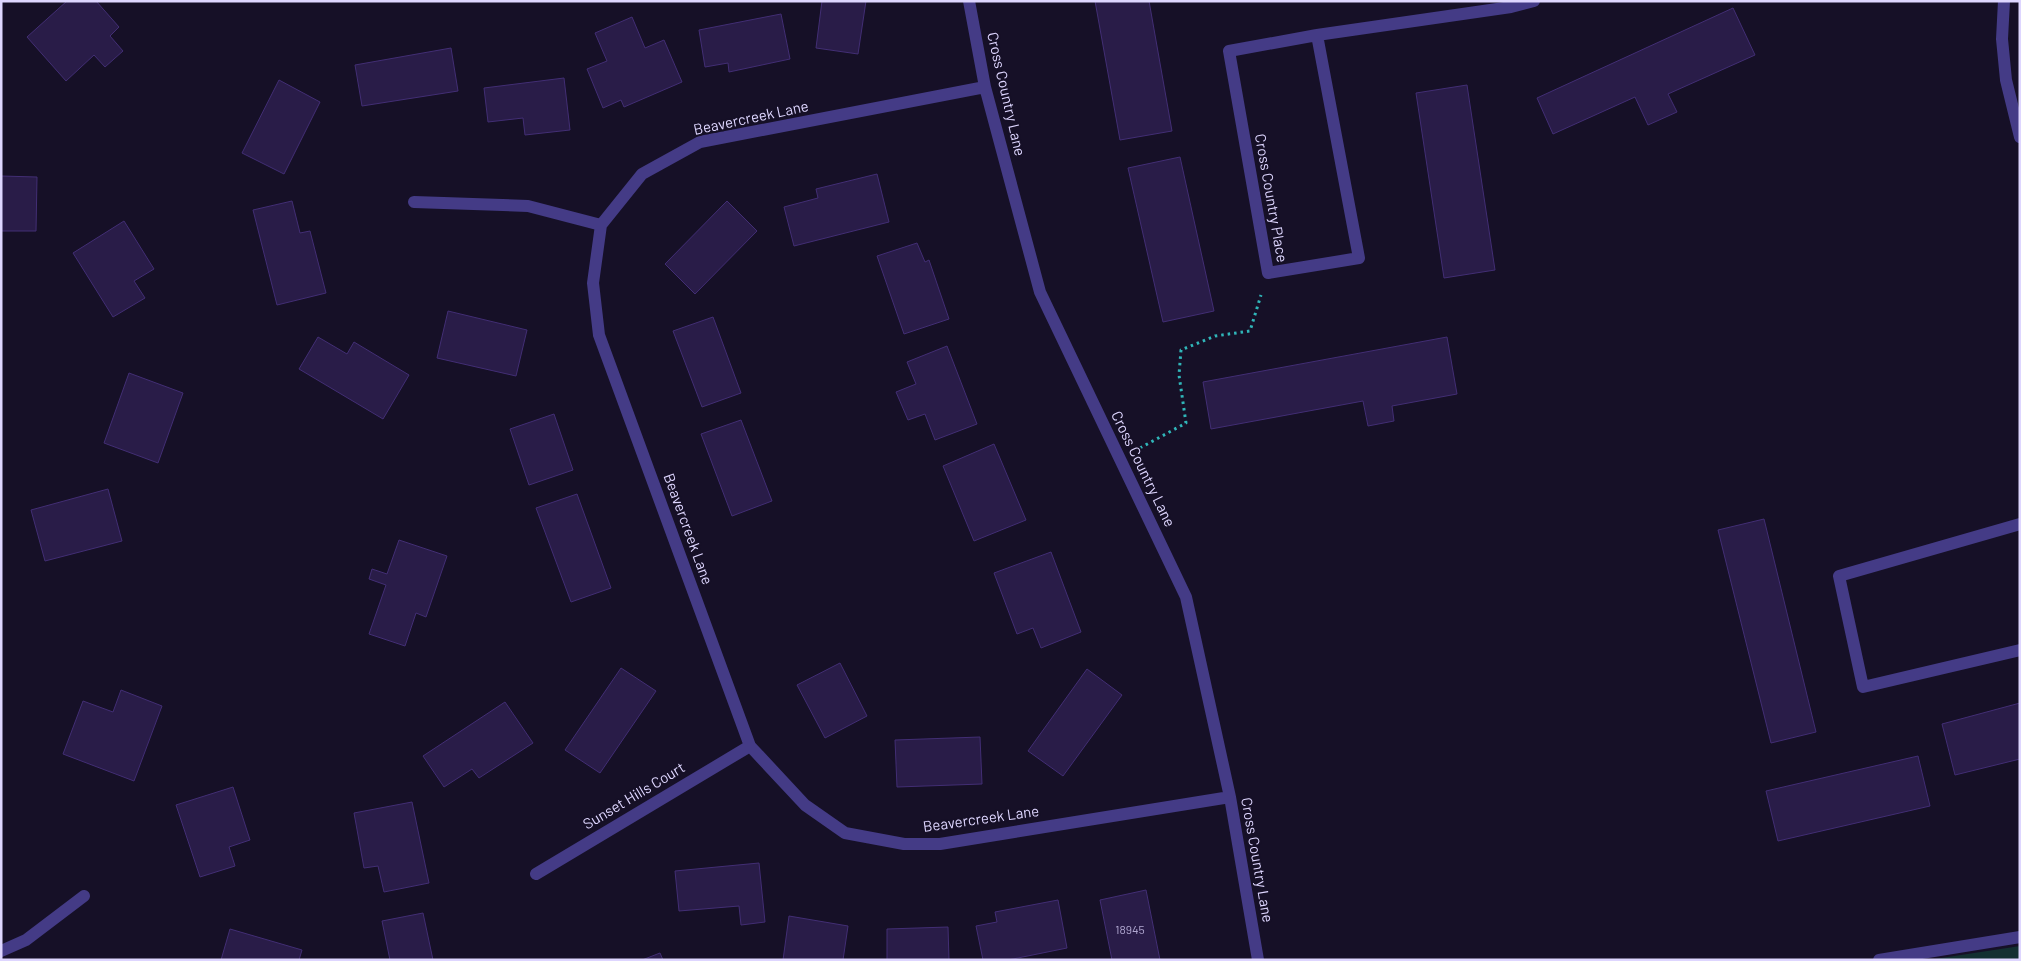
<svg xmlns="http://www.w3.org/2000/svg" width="2021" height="961" viewBox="0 0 2021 961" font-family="Barlow,sans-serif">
  <rect width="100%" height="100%" fill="#161027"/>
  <path fill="#133031" d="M2020 946V960H1928Z"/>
  <path fill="#291c48" stroke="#422e74" d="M67 1H96L119 27 110 36 123 51 105 67 94 55 66 81 27 37Z
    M822 1H866L858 54 816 48Z
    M1095 1H1149L1172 131 1120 140Z
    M1733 8 1755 55 1668 94 1677 112 1648 125 1635 97 1553 134 1537 98Z
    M781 14 790 59 729 72 728 63 705 67 699 30Z
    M632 17 645 48 664 40 682 82 624 107 621 100 603 108 587 69 607 61 595 33Z
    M451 48 458 91 362 106 355 65Z
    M564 78 570 130 525 135 523 118 488 122 484 88Z
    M279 80 320 102 284 174 242 153Z
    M1467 85 1495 270 1444 278 1416 93Z
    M1180 157 1214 311 1163 322 1128 168Z
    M877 174 889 222 794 246 784 207 818 198 816 189Z
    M1 176 37 177 36 231H1Z
    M292 201 300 233 310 231 326 293 277 305 253 210Z
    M727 201 757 231 695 294 665 264Z
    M124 221 154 269 134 281 145 298 113 317 73 253Z
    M917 243 925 262 929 260 949 319 904 334 877 256Z
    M448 311 527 330 516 376 437 358Z
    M713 317 741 393 702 407 673 331Z
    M318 337 347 354 354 342 409 375 383 419 299 369Z
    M1447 337 1457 394 1392 406 1394 421 1368 426 1363 401 1211 429 1203 382Z
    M947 346 977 424 935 440 925 414 908 420 896 392 916 384 907 362Z
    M129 373 183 393 158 463 104 443Z
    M554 414 573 470 529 485 510 429Z
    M741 420 772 501 732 516 701 434Z
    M994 444 1026 520 974 541 943 466Z
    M108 489 122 541 45 561 31 510Z
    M577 494 611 588 571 602 536 508Z
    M1764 519 1816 732 1771 743 1718 530Z
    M399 540 447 556 426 617 416 613 405 646 369 634 386 585 369 579 372 569 387 574Z
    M1051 552 1081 632 1041 648 1033 628 1017 634 994 573Z
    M840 663 867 716 825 738 797 685Z
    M621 668 656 691 600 773 565 750Z
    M1087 669 1122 695 1063 776 1028 751Z
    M121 690 162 706 134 781 63 754 83 701 113 712Z
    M505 702 533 743 479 778 472 769 444 787 423 756Z
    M2020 703V759L1955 775 1942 724Z
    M980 737 982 784 897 787 895 740Z
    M1918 756 1930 806 1778 841 1766 791Z
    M233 787 250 840 229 847 235 866 200 877 176 805Z
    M412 802 429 883 384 892 378 866 364 868 354 813Z
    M759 863 765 922 741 925 739 906 679 911 675 871Z
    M1146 890 1160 960H1112L1100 900Z
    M1058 900 1067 948 1008 960H983L976 926 997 922 995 912Z
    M423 913 433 960H390L382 921Z
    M789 916 848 926 843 960H783Z
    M948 927 949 960H887V929Z
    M230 929 302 950 299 960H221Z
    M660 953 663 960H642Z"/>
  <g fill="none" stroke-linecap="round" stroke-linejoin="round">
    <path stroke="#30b6b9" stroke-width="3" stroke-dasharray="2.5 4" stroke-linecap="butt" d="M1140 448 1186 423 1179 375 1181 350 1215 336 1250 331 1261 295"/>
    <path stroke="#443b86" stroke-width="12" d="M2020 524 1839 576 1863 687 2020 650"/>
    <path stroke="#443b86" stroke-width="12" d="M969 1 985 87 1040 292 1186 597 1230 797 1258 960
      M2004 1 2002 39 2006 80 2020 137
      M1317 35 1359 258 1268 273 1229 51 1317 35 1511 7 1534 1
      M985 87 700 142 642 174 601 225 593 283 599 335 750 746 805 805 845 833 904 844H940L1230 797
      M414 202 528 206 601 225
      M536 874 750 746
      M1 951 26 940 84 896"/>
    <path stroke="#443b86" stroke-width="12" d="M1879 960 2020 937"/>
  </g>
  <g text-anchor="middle" stroke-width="4" stroke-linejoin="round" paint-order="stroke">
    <g font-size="12" fill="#b1a8d1">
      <text x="1130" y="934">18945</text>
    </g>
    <g font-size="15" fill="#ded6ff" stroke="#161027">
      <text transform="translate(1006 94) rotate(77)" y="5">Cross Country Lane</text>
      <text transform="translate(751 118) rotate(-12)" y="5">Beavercreek Lane</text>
      <text transform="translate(1271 198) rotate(80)" y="5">Cross Country Place</text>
      <text transform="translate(1143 469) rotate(64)" y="5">Cross Country Lane</text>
      <text transform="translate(688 529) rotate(70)" y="5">Beavercreek Lane</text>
      <text transform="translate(634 796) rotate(-31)" y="5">Sunset Hills Court</text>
      <text transform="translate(981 819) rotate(-8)" y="5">Beavercreek Lane</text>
      <text transform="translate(1257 860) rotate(80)" y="5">Cross Country Lane</text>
    </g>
  </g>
  <rect width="2021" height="961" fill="none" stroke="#ded6ff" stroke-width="5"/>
</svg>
